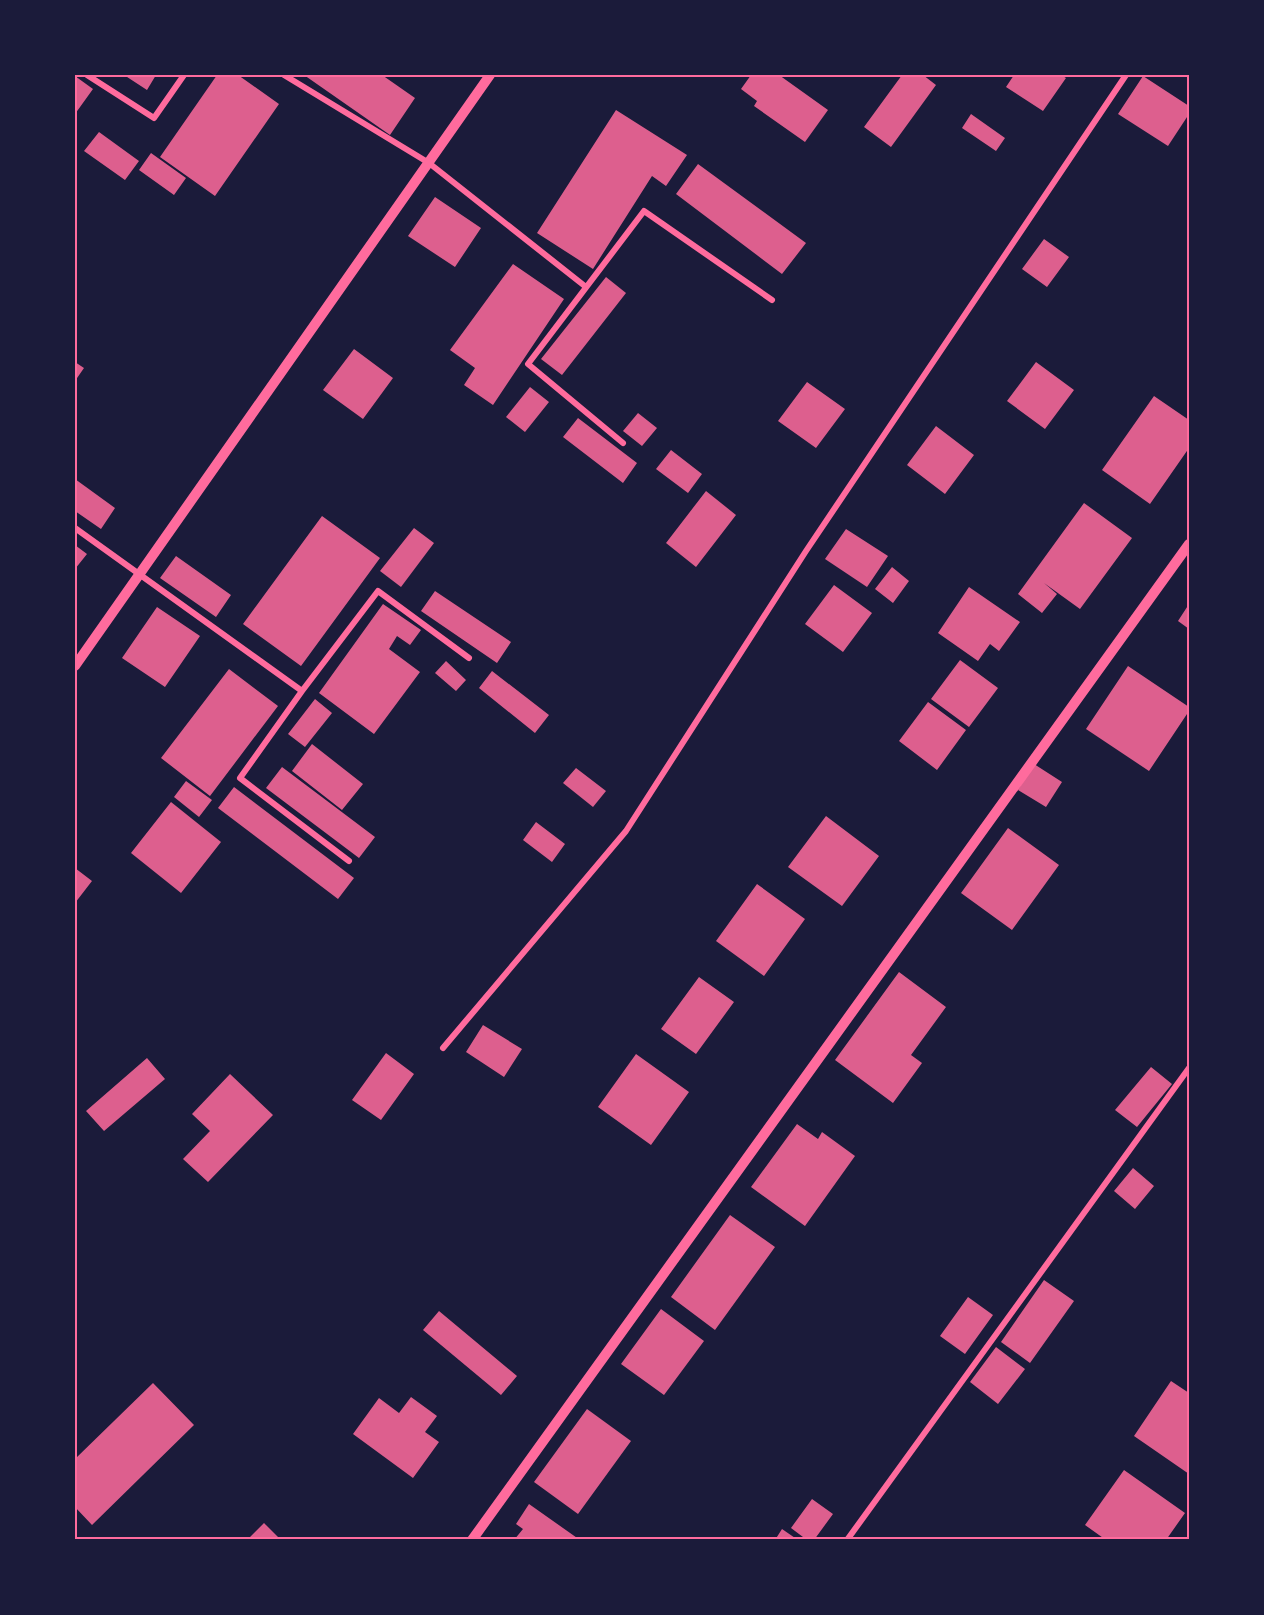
<svg xmlns="http://www.w3.org/2000/svg" width="1264" height="1615" viewBox="0 0 1264 1615" font-family="Figtree,sans-serif">
  <rect width="100%" height="100%" fill="#1b1b3a"/>
  <path fill="#dd5f8e" d="M124 75H156L147 90Z
    M217 75H238L279 104 215 196 160 157Z
    M304 75H382L415 98 390 135Z
    M751 75H779L828 110 805 142 754 106 757 101 741 89Z
    M902 75H923L936 85 891 147 864 127Z
    M1014 75H1061L1066 78 1043 111 1006 87Z
    M75 76 93 89 75 114Z
    M1143 76 1189 106V114L1168 146 1118 114Z
    M616 110 687 155 666 186 652 176 593 269 537 233Z
    M971 114 1005 138 996 151 962 128Z
    M99 132 139 161 125 180 84 151Z
    M151 153 186 178 174 195 139 170Z
    M698 164 806 243 782 274 676 194Z
    M435 197 481 228 455 267 408 236Z
    M1044 239 1069 257 1047 287 1022 269Z
    M513 264 564 299 493 405 464 385 475 368 450 350Z
    M606 277 626 293 562 375 541 359Z
    M354 349 393 378 363 419 323 390Z
    M75 362 84 368 75 381Z
    M1036 362 1074 390 1045 429 1007 401Z
    M807 382 845 409 816 448 778 421Z
    M530 387 549 402 525 432 506 417Z
    M1154 396 1189 420V448L1150 504 1102 470Z
    M638 413 657 428 642 446 623 431Z
    M578 418 637 463 623 483 563 437Z
    M936 426 974 455 945 494 907 465Z
    M671 450 702 474 688 493 656 469Z
    M75 479 115 508 101 529 75 511Z
    M706 491 736 515 696 567 666 543Z
    M1084 503 1132 538 1080 609 1044 583 1057 594 1042 613 1018 594Z
    M322 516 380 558 301 666 243 624Z
    M414 528 434 543 401 587 380 571Z
    M846 529 888 556 867 587 825 559Z
    M75 545 87 554 75 569Z
    M176 556 231 595 216 617 160 578Z
    M892 567 909 581 893 603 875 589Z
    M834 585 872 613 843 652 805 624Z
    M969 587 1020 622 999 651 990 644 978 661 938 633Z
    M435 591 511 642 497 663 421 611Z
    M383 604 421 630 410 645 397 636 389 649 420 672 374 734 319 693Z
    M1189 604V629L1178 621Z
    M157 607 200 636 165 687 122 658Z
    M960 660 998 688 969 727 931 699Z
    M446 661 466 680 456 691 435 673Z
    M1128 666 1189 707V711L1149 771 1086 729Z
    M229 669 278 706 210 796 161 758Z
    M492 671 549 715 535 733 479 688Z
    M315 699 332 713 305 747 288 734Z
    M928 702 966 730 937 770 899 741Z
    M312 744 363 784 342 810 292 771Z
    M1034 764 1062 782 1046 807 1018 790Z
    M282 767 375 837 359 858 266 788Z
    M576 768 606 791 593 807 563 783Z
    M186 781 212 800 199 817 174 797Z
    M234 787 354 878 338 899 218 808Z
    M171 802 221 842 181 893 131 853Z
    M826 816 879 856 842 906 788 867Z
    M536 822 565 844 552 862 523 840Z
    M1008 828 1059 865 1012 930 961 893Z
    M75 868 92 881 75 903Z
    M757 884 805 919 764 976 716 941Z
    M899 972 946 1007 911 1055 922 1063 893 1103 835 1060Z
    M699 977 734 1002 696 1054 661 1029Z
    M483 1025 522 1049 504 1077 466 1052Z
    M386 1053 414 1074 381 1120 352 1100Z
    M636 1054 689 1092 651 1145 598 1107Z
    M147 1058 165 1079 104 1131 86 1111Z
    M1151 1067 1172 1084 1137 1127 1115 1110Z
    M230 1074 273 1115 208 1182 183 1159 210 1131 192 1114Z
    M797 1124 818 1139 822 1132 855 1156 805 1226 751 1187Z
    M1133 1168 1154 1186 1135 1209 1114 1191Z
    M730 1215 775 1247 715 1330 671 1297Z
    M1044 1280 1074 1301 1030 1363 1001 1342Z
    M968 1297 993 1315 965 1354 940 1336Z
    M661 1309 704 1341 664 1395 621 1364Z
    M439 1311 517 1376 501 1395 423 1330Z
    M996 1347 1025 1369 998 1404 970 1382Z
    M1171 1381 1189 1393V1474L1134 1436Z
    M153 1383 194 1425 92 1525 75 1507V1459Z
    M411 1397 437 1416 425 1432 439 1442 413 1478 353 1434 379 1398 399 1413Z
    M587 1409 631 1441 578 1514 534 1482Z
    M1124 1470 1185 1513 1166 1540H1106L1085 1525Z
    M812 1499 833 1514 814 1540H807L791 1528Z
    M529 1504 580 1540H514L523 1529 516 1524Z
    M264 1523 281 1540H247Z
    M782 1529 798 1540H775Z"/>
  <g fill="none" stroke-linecap="round" stroke-linejoin="round">
    <path stroke="#ff6b9d" stroke-width="6" d="M87 75 154 118 184 75
      M284 75 429 163 586 287
      M623 443 528 364 644 211 772 300
      M75 528 302 691
      M349 861 240 778 302 691 378 591 469 658
      M443 1048 626 831 806 551 1126 75
      M847 1540 1189 1068"/>
    <path stroke="#ff6b9d" stroke-width="10" d="M75 666 490 75
      M472 1540 1189 544"/>
  </g>
  <rect width="1264" height="1615" fill="none" stroke="#1b1b3a" stroke-width="153"/>
  <rect x="76" y="76" width="1112" height="1462" fill="none" stroke="#ff6b9d" stroke-width="2"/>
</svg>
